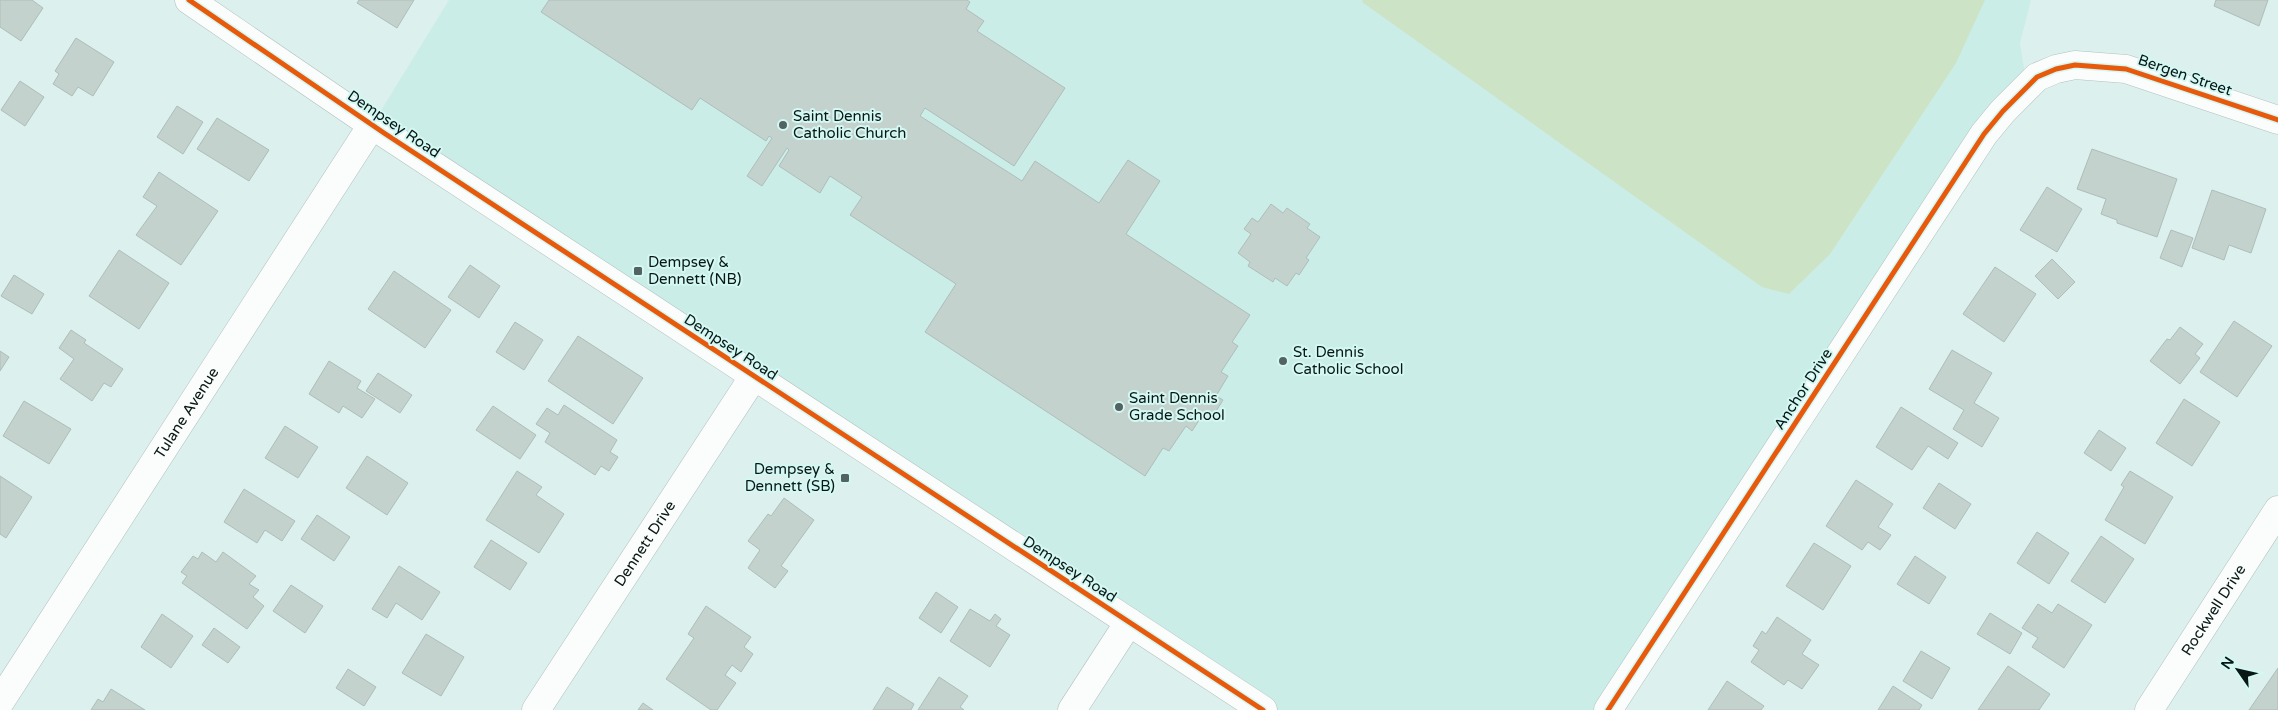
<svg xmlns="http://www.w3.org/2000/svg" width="2278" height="710" viewBox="0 0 2278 710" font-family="'Varela Round',sans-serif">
  <rect width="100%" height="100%" fill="#dcf0ed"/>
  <path fill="#cbede8" d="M449 0H2031L2020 43 2027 87 1608 710H1263L372 125Z"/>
  <path fill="#cce3c5" d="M1363 0H1985L1956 63 1830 254 1789 294 1762 287 1362 2Z"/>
  <path fill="#c4d2cd" stroke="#afbdb9" d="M0 0H32L43 8 21 41 0 27Z
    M359 0H414L397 28 357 3Z
    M549 0H967L970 2 966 9 984 21 977 31 1065 88 1014 166 925 108 920 116 1022 181 1035 161 1099 203 1128 160 1160 181 1126 234 1250 315 1232 342 1238 346 1221 372 1228 376 1216 396 1223 400 1213 416 1205 411 1192 431 1186 426 1169 451 1163 448 1145 476 925 332 956 284 850 215 862 197 830 176 820 193 779 166 789 150 787 148 762 186 747 176 772 138 769 136 766 141 700 98 692 110 541 12Z
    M2216 0H2268L2259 26 2214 6Z
    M76 38 114 62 93 96 78 87 72 96 53 84 59 74 55 71Z
    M20 81 44 97 25 126 1 110Z
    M177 106 203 122 183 154 157 137Z
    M217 118 269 150 249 181 197 149Z
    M2092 149 2177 179 2157 237 2117 223V220L2101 214 2106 199 2077 189Z
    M159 172 218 211 181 265 136 235 157 206 143 197Z
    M2047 187 2082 209 2057 252 2020 230Z
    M2212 190 2266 209 2251 253 2229 245 2224 260 2192 248Z
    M1271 204 1283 213 1287 208 1310 224 1307 228 1320 237 1306 258 1309 260 1299 275 1296 273 1287 286 1275 278 1273 282 1248 266 1250 262 1238 253 1251 234 1244 229 1252 218 1258 222Z
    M2171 230 2193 238 2182 267 2160 258Z
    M119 250 169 283 139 329 89 296Z
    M2052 259 2075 282 2058 299 2035 276Z
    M470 265 500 286 479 318 448 297Z
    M1995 267 2036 294 2004 342 1963 314Z
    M394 271 451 310 425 348 368 309Z
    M14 275 44 294 32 314 1 296Z
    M2234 321 2272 346 2237 397 2200 372Z
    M515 322 543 340 524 370 496 352Z
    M2180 327 2203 344 2195 354 2200 358 2180 384 2150 361 2167 339 2170 340Z
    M71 330 86 340 84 343 123 369 111 387 104 383 92 401 60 379 74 359 59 348Z
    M578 336 643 378 613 424 548 381Z
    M1952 350 1992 373 1974 403 1999 418 1982 447 1953 429 1964 410 1929 389Z
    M0 351 9 357 0 371Z
    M329 361 361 381 357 388 375 399 362 418 343 406 339 413 309 394Z
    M378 373 412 395 400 413 366 391Z
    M2184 399 2220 422 2192 466 2156 443Z
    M24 401 71 429 49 464 3 436Z
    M564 405 617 440 610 452 618 457 609 471 601 466 595 475 545 442 550 433 536 424 547 408 558 415Z
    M493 406 536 435 520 459 476 430Z
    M1901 407 1958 443 1948 459 1928 446 1912 470 1876 447Z
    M285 426 318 447 298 478 265 458Z
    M2099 430 2126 448 2111 471 2084 453Z
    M367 456 408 483 387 515 346 488Z
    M517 471 542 487 536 495 564 514 539 553 486 520Z
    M2130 471 2173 497 2145 544 2105 520 2124 487 2121 485Z
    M0 476 32 497 6 538 0 534Z
    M1856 480 1893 504 1878 527 1891 535 1880 550 1868 542 1862 550 1826 526Z
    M1939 483 1971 504 1955 529 1923 508Z
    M244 489 295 521 282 541 265 530 257 543 224 522Z
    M784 498 814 520 781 566 788 571 775 588 748 568 760 550 748 541 768 514 771 516Z
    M317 515 350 537 334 561 301 539Z
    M2037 532 2069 553 2049 584 2017 563Z
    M2101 536 2134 559 2105 603 2071 581Z
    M491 540 527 563 510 590 474 567Z
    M1814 543 1851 566 1823 610 1786 586Z
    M202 552 216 562 223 552 256 576 249 584 259 590 253 597 264 606 247 629 182 583 187 576 181 572 193 556 198 559Z
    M1915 556 1946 577 1929 604 1897 584Z
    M399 566 440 592 422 620 396 603 387 618 372 609Z
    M291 585 323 606 305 633 273 611Z
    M936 592 958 607 941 633 919 618Z
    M2038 604 2052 613 2058 604 2092 625 2064 668 2032 647 2038 638 2022 628Z
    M706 606 751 637 744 647 753 654 741 672 732 665 725 675 736 683 717 710H711L666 679 694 638 688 634Z
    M970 609 990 621 995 614 1001 619 996 626 1010 635 990 667 950 641Z
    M1990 613 2022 633 2010 654 1977 634Z
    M162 614 193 636 171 668 141 647Z
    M1777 617 1811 640 1802 654 1819 665 1802 689 1788 680 1784 685 1751 662 1759 650 1753 646 1762 631 1766 634Z
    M214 628 240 647 228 663 202 645Z
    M426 634 464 657 441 696 402 673Z
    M1921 651 1950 668 1932 699 1903 681Z
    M2008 666 2050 694 2039 710H1978Z
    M2278 668V710H2249Z
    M348 669 376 687 364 706 336 688Z
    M939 677 968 696 960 707 964 710H918Z
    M1727 681 1764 706 1761 710H1708Z
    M1893 686 1922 705 1919 710H1878Z
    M887 687 914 704 911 710H873Z
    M111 689 145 710H91L98 699 103 702Z
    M643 703 653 710H638Z"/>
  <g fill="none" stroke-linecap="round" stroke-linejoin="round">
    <g stroke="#b2c1bf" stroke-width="29">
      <g id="minor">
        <path d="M189 0 384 133 1263 710"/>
        <path id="s1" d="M0 702 372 125"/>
        <path id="s2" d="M536 710 754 376"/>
        <path d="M1072 710 1129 622"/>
        <path d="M1608 710 1984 134 2003 111 2037 77 2056 69 2075 65 2126 69 2278 120"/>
        <path id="s3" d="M2149 710 2278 510"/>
      </g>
    </g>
    <use href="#minor" stroke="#fafdfc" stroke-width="28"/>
    <g stroke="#d4f8f3" stroke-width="8">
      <path id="cycleway" d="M189 0 384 133 1263 710
        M1608 710 1984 134 2003 111 2037 77 2056 69 2075 65 2126 69 2278 120"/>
    </g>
    <use href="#cycleway" stroke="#e8590c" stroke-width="5"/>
  </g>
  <g fill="#536361" stroke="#d4f8f3" stroke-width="2">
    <circle cx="783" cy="125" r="5"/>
    <rect x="633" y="266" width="10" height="10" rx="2.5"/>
    <circle cx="1283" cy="361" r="5"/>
    <circle cx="1119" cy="407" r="5"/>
    <rect x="840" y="473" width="10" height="10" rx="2.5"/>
  </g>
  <g text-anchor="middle" stroke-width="4" stroke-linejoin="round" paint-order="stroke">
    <g font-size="15" fill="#091715" stroke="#d4f8f3">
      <text transform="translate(2185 75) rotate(19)" y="5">Bergen Street</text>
      <text transform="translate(394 124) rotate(34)" y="5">Dempsey Road</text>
      <text transform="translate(731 347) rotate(33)" y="5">Dempsey Road</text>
      <text transform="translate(1803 389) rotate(-57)" y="5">Anchor Drive</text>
      <text dy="5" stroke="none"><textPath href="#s1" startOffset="344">Tulane Avenue</textPath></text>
      <text dy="5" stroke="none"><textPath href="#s2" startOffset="199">Dennett Drive</textPath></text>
      <text transform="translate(1070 569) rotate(33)" y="5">Dempsey Road</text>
      <text dy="5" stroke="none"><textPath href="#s3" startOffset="119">Rockwell Drive</textPath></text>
    </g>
    <g font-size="15" fill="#091715" stroke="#d4f8f3" text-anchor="start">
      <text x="793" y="121">Saint Dennis<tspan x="793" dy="17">Catholic Church</tspan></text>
      <text x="648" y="267">Dempsey &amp;<tspan x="648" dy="17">Dennett (NB)</tspan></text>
      <text x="1293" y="357">St. Dennis<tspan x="1293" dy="17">Catholic School</tspan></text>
      <text x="1129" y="403">Saint Dennis<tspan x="1129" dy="17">Grade School</tspan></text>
      <text x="835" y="474" text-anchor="end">Dempsey &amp;<tspan x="835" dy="17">Dennett (SB)</tspan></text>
    </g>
  </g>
  <g transform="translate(2238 670) rotate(304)" stroke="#d4f8f3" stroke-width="4" paint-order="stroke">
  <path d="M0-4L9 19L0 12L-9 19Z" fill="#091715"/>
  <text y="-8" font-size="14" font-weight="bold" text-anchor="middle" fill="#091715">N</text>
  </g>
</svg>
